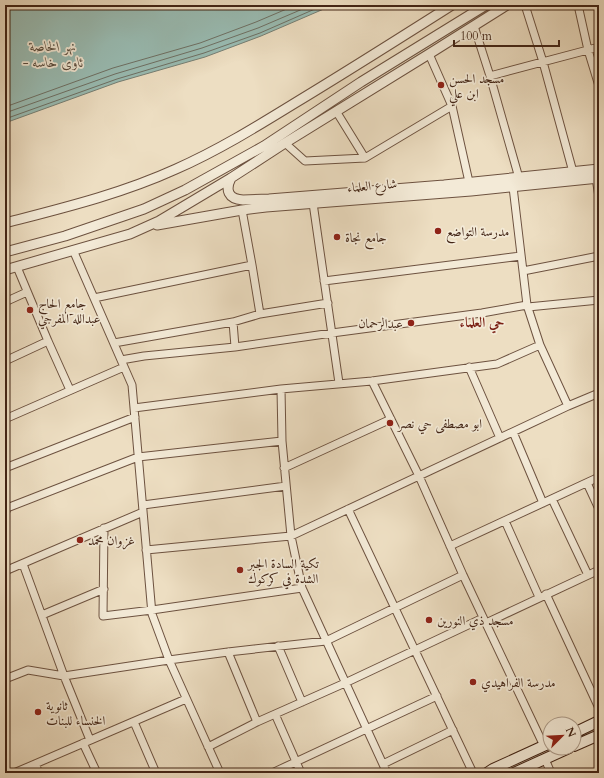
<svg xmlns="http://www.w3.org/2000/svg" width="604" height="778" viewBox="0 0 604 778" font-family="Cardo,Amiri,serif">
  <rect width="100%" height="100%" fill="#eddec2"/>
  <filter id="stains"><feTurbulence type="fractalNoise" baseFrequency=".005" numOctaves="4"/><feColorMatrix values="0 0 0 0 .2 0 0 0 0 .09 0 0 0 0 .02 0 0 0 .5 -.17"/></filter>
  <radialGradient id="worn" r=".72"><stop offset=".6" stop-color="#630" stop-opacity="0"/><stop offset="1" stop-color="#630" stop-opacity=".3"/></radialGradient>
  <path fill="#99bcb3" stroke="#767f74" d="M5 5H333L261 36 205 57 118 82 5 123Z"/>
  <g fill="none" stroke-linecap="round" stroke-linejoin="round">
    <path stroke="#6e7064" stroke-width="1" d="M5 107 113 68 200 43 256 22 296 5
      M5 113 115 74 202 48 258 28 312 5
      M5 119 117 79 204 53 260 33 324 5"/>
    <g stroke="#6d5240" stroke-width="9">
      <path id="minor" d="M525 5 543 62 573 172
        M578 5 588 50 599 86
        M474 26 490 76 519 178
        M429 54 452 106 469 182
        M490 76 599 47
        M336 111 365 158
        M285 143 305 161 365 158 452 106
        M596 178 599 197
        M513 187 527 305 540 345 568 406
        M313 203 339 383
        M242 210 252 265 260 314
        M73 250 132 385 152 614 169 660 220 773
        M17 267 48 341 70 390
        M523 271 599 256
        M324 281 521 256
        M94 298 252 265
        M5 302 27 292
        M528 307 599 300
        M233 322 235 347
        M114 343 233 322 260 314 328 303
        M121 360 144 356 235 347 332 333 482 313 527 305
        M5 361 48 341
        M469 367 500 438
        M372 381 419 476 463 575 544 746
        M281 389 282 441 291 536 302 588 387 773
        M134 408 281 389 372 381 497 364 540 345
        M5 419 124 367
        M513 432 543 503
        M5 468 135 417
        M284 468 391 419
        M587 483 599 509
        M552 499 588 575
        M143 505 286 486
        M348 509 473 773
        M5 514 7 508 138 457 282 441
        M505 521 539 597
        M104 528 103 616 152 610 302 588
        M450 546 599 477
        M146 550 291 536 568 406 599 393
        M23 564 64 676 90 740
        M5 571 143 512
        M546 594 599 708
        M42 615 104 589
        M486 623 599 570
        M278 646 302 702
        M228 652 257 722
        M5 679 28 670 64 676 169 660 228 652 326 641 463 575
        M275 714 301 773
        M134 722 156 773
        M83 743 97 773
        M208 747 257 722 345 683 483 618
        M545 759 551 773
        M35 764 39 773
        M383 764 453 730
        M14 773 186 699
        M272 773 437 696"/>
    </g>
    <g stroke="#6d5240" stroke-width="11">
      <path id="tertiary" d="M231 178C225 190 228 199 243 200L269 199 444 185 599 169
        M5 223C63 208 121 194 176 169 217 151 256 127 295 103 348 71 400 38 452 5
        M157 225 242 210 266 207 471 191 599 178
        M5 252 65 236 144 209 185 190 264 146 361 82 486 5
        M5 270 130 234 159 221 231 178 285 143 429 54 507 5"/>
    </g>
    <g stroke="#422415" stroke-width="12">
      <path id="secondary" d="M574 733 599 721
        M574 746 599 735
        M487 773 493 769 550 743
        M514 773 569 748"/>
    </g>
    <use href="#minor" stroke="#f3ead7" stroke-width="7"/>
    <use href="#tertiary" stroke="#f3ead7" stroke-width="9"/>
    <use href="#secondary" stroke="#f3ead7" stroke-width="10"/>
  </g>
  <g fill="#8f2418" stroke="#f3ead7" stroke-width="1.5">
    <circle cx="441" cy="85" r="4"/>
    <circle cx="438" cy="231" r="4"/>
    <circle cx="337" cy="237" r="4"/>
    <circle cx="30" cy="310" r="4"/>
    <circle cx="411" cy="323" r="4"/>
    <circle cx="390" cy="423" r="4"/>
    <circle cx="80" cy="540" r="4"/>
    <circle cx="240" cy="570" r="4"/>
    <circle cx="429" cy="620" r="4"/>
    <circle cx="473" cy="682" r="4"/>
    <circle cx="38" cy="712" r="4"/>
  </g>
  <g text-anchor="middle" stroke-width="3.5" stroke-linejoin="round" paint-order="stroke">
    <g font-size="13" fill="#422415" stroke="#f3ead7" text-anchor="start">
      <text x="449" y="83">مسجد الحسن<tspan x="449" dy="15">ابن علي</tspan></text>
      <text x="446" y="236">مدرسة التواضع</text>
      <text x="345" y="242">جامع نجاة</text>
      <text x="38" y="308">جامع الحاج<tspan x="38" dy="15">عبدالله المفرجي</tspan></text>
      <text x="403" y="328" text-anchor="end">عبدالرحمان</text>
      <text x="398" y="428">ابو مصطفى حي نصر</text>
      <text x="88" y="545">غزوان محمد</text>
      <text x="248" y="568">تكية السادة الجبر<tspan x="248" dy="15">الشدة في كركوك</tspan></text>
      <text x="437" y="625">مسجد ذي النورين</text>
      <text x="481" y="687">مدرسة الفراهيدي</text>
      <text x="46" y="710">ثانوية<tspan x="46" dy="15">الخنساء للبنات</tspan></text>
    </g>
    <g font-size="13" fill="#422415" stroke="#f3ead7">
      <text transform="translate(372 185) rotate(-5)" y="5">شارع العلماء</text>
    </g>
    <g font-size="14" font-style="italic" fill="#584a3c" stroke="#f3ead7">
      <text x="53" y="51">نهر الخاصة<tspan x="53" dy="16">- ئاوی خاسە</tspan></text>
    </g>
    <g font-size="14" font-weight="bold" fill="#7a1f14" stroke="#f3ead7">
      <text x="482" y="327">حي العلماء</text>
    </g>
  </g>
  <rect width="604" height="778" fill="none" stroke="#eddec2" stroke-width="20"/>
  <rect x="6" y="6" width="592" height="766" fill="none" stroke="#422415" stroke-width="2"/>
  <rect x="10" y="10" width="584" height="758" fill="none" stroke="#422415"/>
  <g transform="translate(562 736) rotate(66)"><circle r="19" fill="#f3ead7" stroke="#ac9b89"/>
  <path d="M0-3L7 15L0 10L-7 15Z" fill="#8f2418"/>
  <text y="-6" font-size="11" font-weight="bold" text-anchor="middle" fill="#422415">N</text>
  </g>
  <path d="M454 40v6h105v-6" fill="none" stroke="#422415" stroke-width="2"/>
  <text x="460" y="40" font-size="12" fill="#422415" stroke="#f3ead7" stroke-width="3" paint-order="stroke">100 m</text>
  <rect width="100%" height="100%" filter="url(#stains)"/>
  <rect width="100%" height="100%" fill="url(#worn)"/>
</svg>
